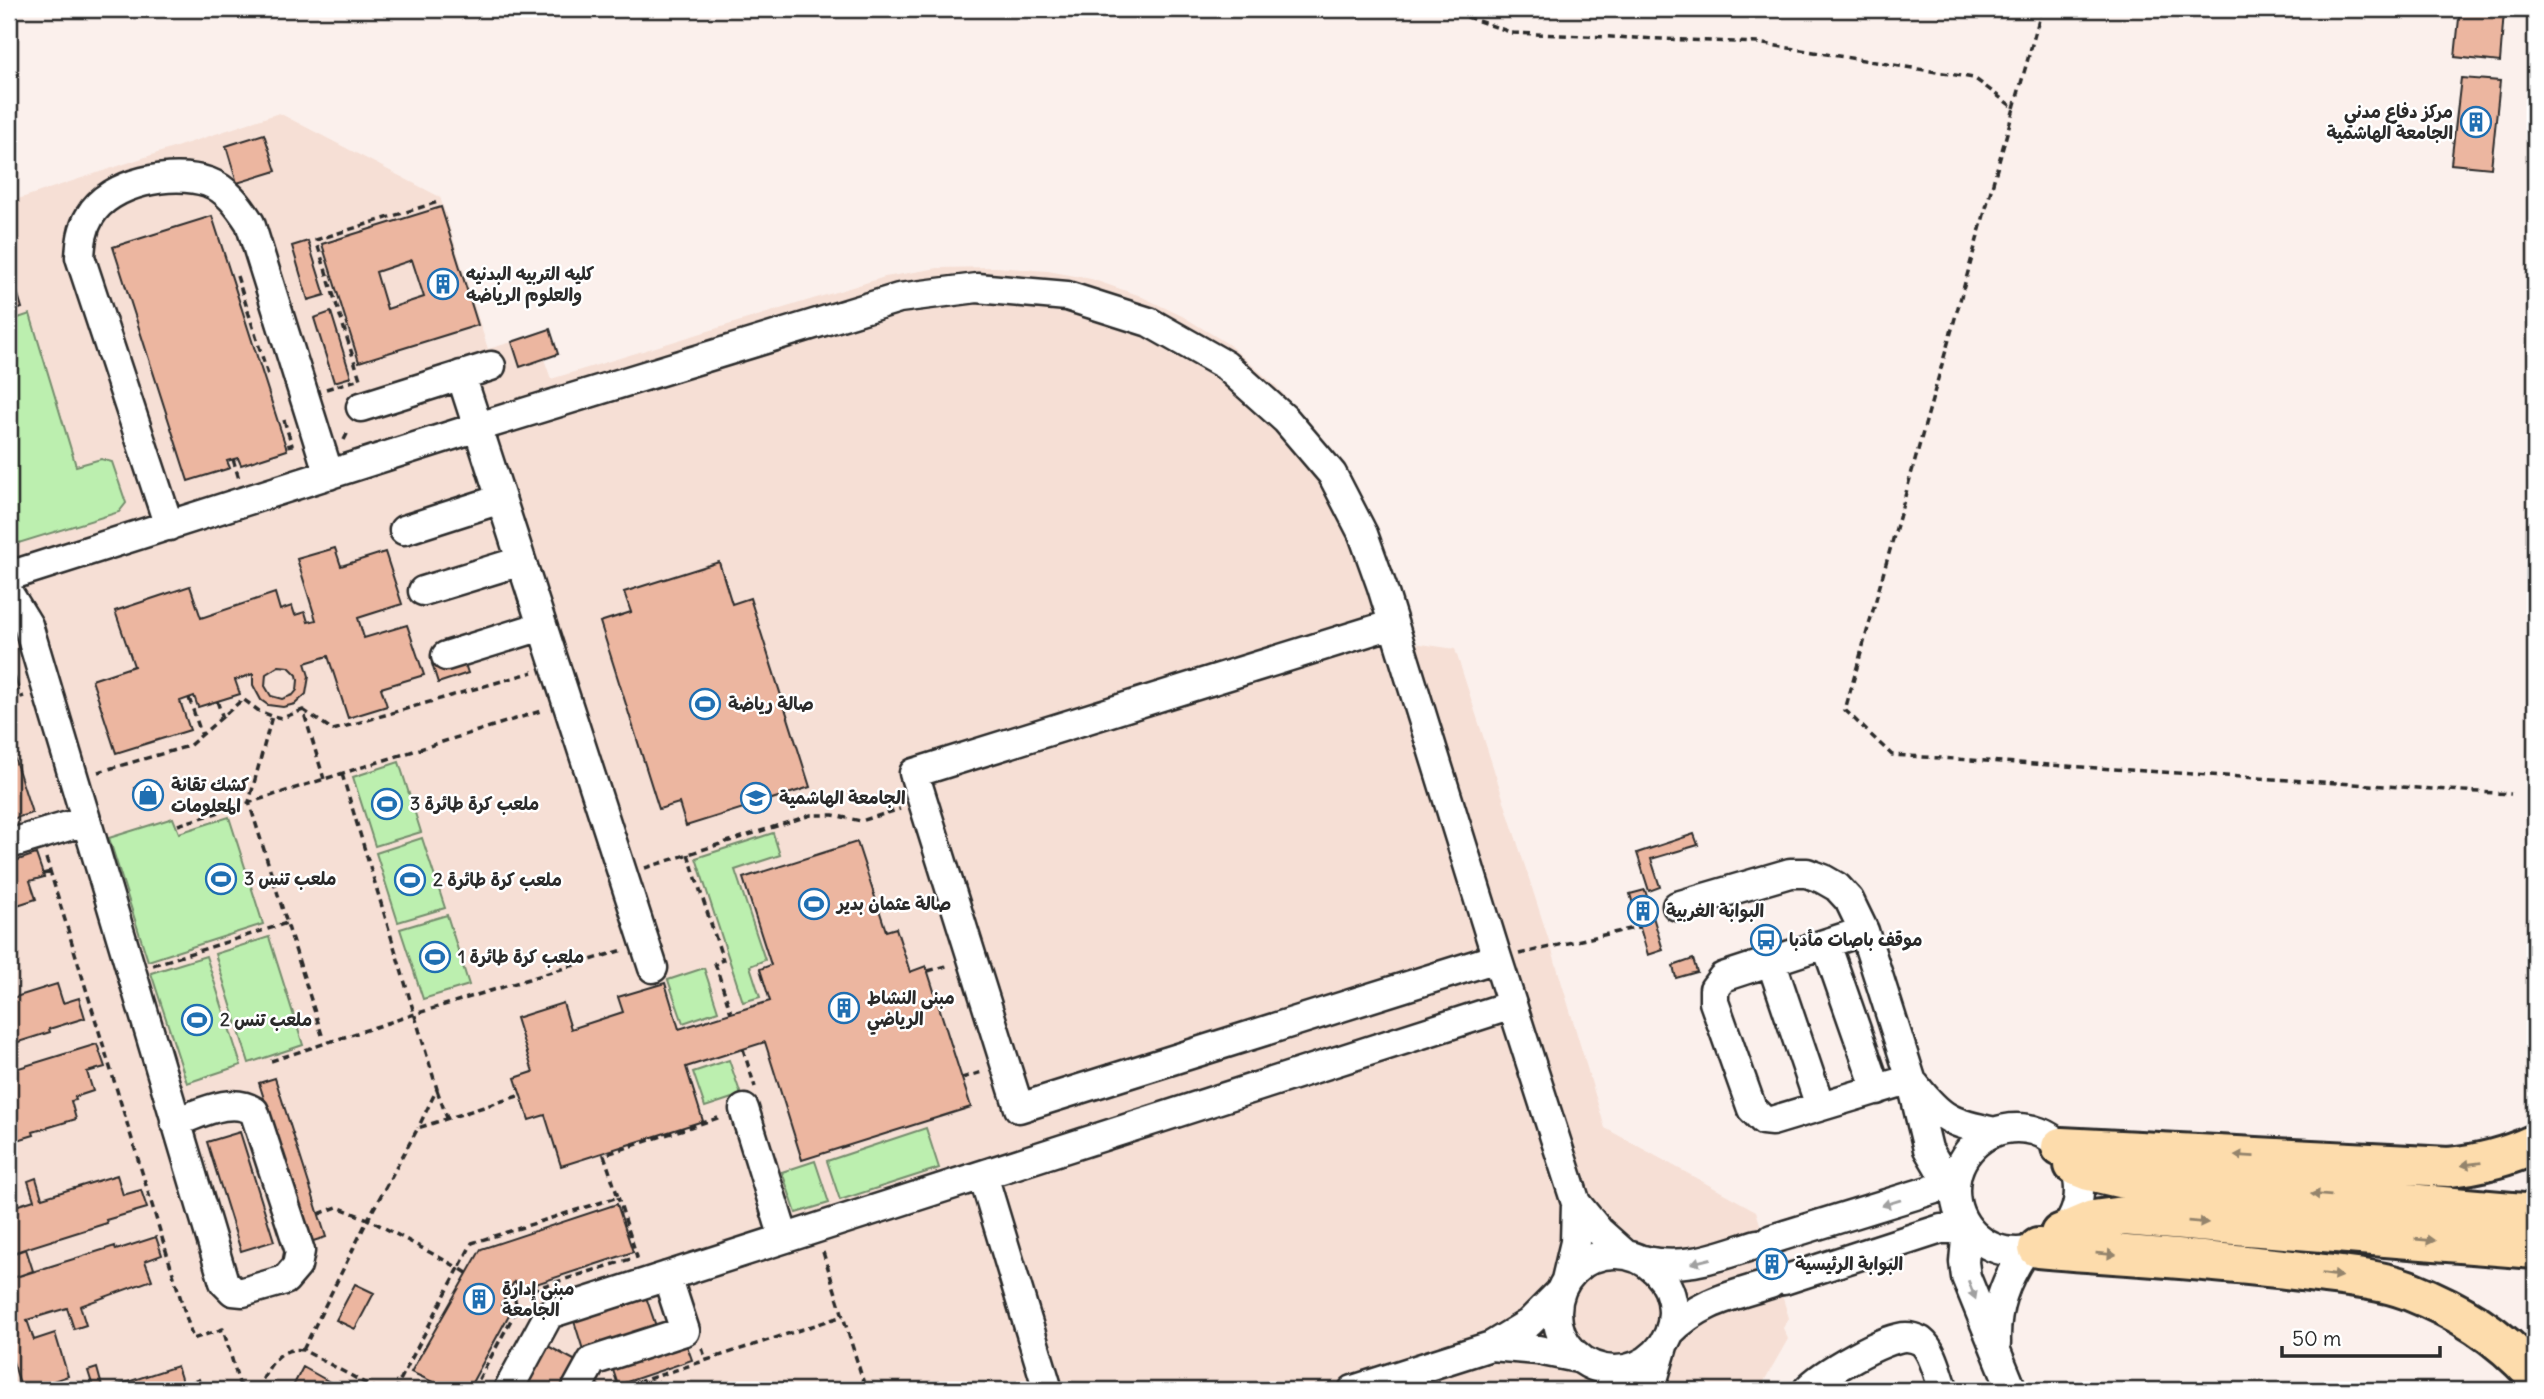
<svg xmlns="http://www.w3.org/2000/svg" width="2544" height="1399" viewBox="0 0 2544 1399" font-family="Delius,'Playpen Sans Arabic',sans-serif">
  <rect width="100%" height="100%" fill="#fbf0ec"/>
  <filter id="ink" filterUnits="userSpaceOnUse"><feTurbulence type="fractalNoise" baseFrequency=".0143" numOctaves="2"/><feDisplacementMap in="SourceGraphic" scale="14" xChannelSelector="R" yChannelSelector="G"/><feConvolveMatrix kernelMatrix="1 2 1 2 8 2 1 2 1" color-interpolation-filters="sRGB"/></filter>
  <g filter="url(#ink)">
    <path fill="#f6dfd5" d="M279 113 440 197 488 349 512 342 520 367 544 359 551 379 885 277 938 268 996 267 1048 271 1091 279 1138 295 1182 316 1228 344 1276 386 1328 445 1356 491 1414 643 1455 649 1551 947 1605 1128 1756 1211 1789 1318 1783 1328 1788 1339 1759 1390H9V202Z"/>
    <path fill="#bcefaf" stroke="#748d6d" stroke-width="2" d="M30 314 76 466 101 459 112 462 126 503 119 512 9 546V321Z
      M399 762 421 832 375 846 353 777Z
      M229 817 263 924 148 961 109 838 173 818 179 833Z
      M773 833 780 855 735 870 765 960 750 966 760 997 743 1002 696 858Z
      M422 838 445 908 398 922 376 853Z
      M447 915 469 985 423 999 400 929Z
      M269 937 303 1045 249 1063 215 954Z
      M206 956 241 1065 187 1083 151 973Z
      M704 968 718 1011 683 1023 668 980Z
      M729 1060 741 1095 705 1107 693 1072Z
      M926 1128 939 1168 840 1200 827 1161Z
      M815 1161 829 1203 796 1213 782 1172Z"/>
    <path fill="#ecb6a0" stroke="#2b2b2b" stroke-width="2" fill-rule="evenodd" d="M2460 9 2504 11 2500 62 2455 57Z
      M2461 78 2500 81 2491 168 2451 164Z
      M264 134 276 171 237 183 226 146Z
      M441 207 478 325 359 362 322 244ZM412 260 424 297 387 309 376 272Z
      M212 216 287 450 241 465 238 458 227 461 230 468 188 481 113 247Z
      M308 241 325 295 308 300 292 246Z
      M12 274 22 308 9 312V275Z
      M331 312 351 377 334 382 314 318Z
      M550 329 558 354 520 367 512 342Z
      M335 548 341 566 385 552 402 604 358 618 364 638 407 625 424 675 381 688 387 706 348 718 328 656 305 663 309 676 306 694 295 704 283 707 268 705 261 700 253 685V674L235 680 240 694 198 707 194 696 180 701 190 730 116 753 92 680 134 666 115 611 190 586 201 618 275 593 280 610 292 606 295 615 305 612 308 622 316 620 297 559ZM279 666 289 667 297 675 298 680 297 690 293 695 282 699 271 696 265 686 266 674Z
      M719 562 732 604 750 598 810 787 686 826 679 803 659 809 600 622 631 612 624 592Z
      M462 655 468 673 438 683 432 664Z
      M9 657 19 690 9 693Z
      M9 741 32 813 9 820Z
      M155 782 160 801 141 807 135 788Z
      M1694 834 1698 845 1651 859 1660 887 1649 891 1637 853Z
      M857 842 886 931 896 928 910 972 926 966 971 1107 802 1160 765 1042 686 1067 703 1121 561 1166 545 1115 529 1120 515 1078 533 1072 516 1018 563 1003 571 1029 623 1012 618 997 665 983 679 1029 770 1001 760 969 771 965 743 878Z
      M36 854 44 877 30 881 36 899 14 906V908L11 909 16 925 9 928V863Z
      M1645 890 1663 950 1648 955 1630 894Z
      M1693 959 1697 972 1676 978 1673 966Z
      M57 984 63 1003 79 998 85 1018 49 1029 50 1032 9 1045V999Z
      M97 1044 105 1067 87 1072 93 1091 75 1097 76 1100 71 1101 76 1119 33 1132 34 1135 14 1141 11 1135 9 1136V1071Z
      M275 1078 326 1237 310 1242 259 1083Z
      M240 1132 274 1241 241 1251 207 1142Z
      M117 1175 123 1195 141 1190 147 1208 106 1220 107 1223 9 1254V1208L34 1200 28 1181 36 1178 42 1198Z
      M617 1204 633 1252 524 1288 514 1282 501 1305 511 1311 468 1390H450L411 1372 481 1249Z
      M1767 1226 1789 1294 1774 1298 1753 1230Z
      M156 1237 162 1255 145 1261 152 1280 80 1306 86 1325 74 1329 67 1308 27 1320 34 1340 55 1333 68 1376 47 1383 50 1390H22L9 1349V1255L26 1249 33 1271 16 1277 115 1246 116 1250Z
      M355 1284 374 1293 355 1329 336 1320Z
      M646 1297 657 1329 584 1353 574 1321Z
      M686 1343 692 1360 618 1385 612 1367Z
      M546 1345 576 1361 561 1390H523Z
      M177 1366 183 1385 199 1379 202 1390H94L88 1371 97 1368 103 1390Z
      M303 1367 344 1390H291Z
      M591 1381 607 1390H586Z"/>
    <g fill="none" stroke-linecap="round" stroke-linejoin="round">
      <g stroke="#2b2b2b" stroke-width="33">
        <path id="minor" d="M461 375 653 968
          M361 407 491 366
          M169 526 80 257C81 242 82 229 90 216 109 182 173 170 208 182 227 189 239 206 250 223L329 475
          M404 530 501 499
          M9 576 478 427 899 298 977 288 1067 296 1149 322 1225 365 1286 420 1332 474 1363 534 1382 587 1497 958 1576 1203 1575 1242 1566 1280
          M423 591 521 561
          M9 594 28 625 224 1282 233 1291 243 1292 285 1280 297 1266 300 1251 254 1111C230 1096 200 1114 175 1122
          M1393 624 914 773 1019 1108 1497 958
          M446 656 542 626
          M9 844 85 821
          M1677 906 1790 873H1807L1823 879 1837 887 1849 900 1864 931 1911 1079 1928 1149 1938 1166 1955 1180 1938 1188 1772 1239
          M1864 931 1723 977 1714 989V1002L1752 1109 1763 1120 1772 1121 1911 1079
          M1826 944 1877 1090
          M1771 961 1820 1106
          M1915 1085C1942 1120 1952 1123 1995 1132
          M744 1109 784 1238
          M1955 1190a62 62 0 1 1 124 0a62 62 0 1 1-124 0Z
          M983 1175 1048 1390
          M1576 1203 1599 1231 1626 1255
          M1557 1312a58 58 0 1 1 116 0a58 58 0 1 1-116 0Z
          M1643 1260C1683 1271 1719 1256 1757 1244
          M1784 1280 1941 1229 1967 1228 1964 1262 1966 1277 2012 1390
          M1670 1332C1699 1302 1732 1296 1770 1284
          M1996 1343C1995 1307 2005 1281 2024 1252
          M1491 1346 1538 1350 1578 1358
          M508 1390 549 1314 1512 1005
          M576 1390 592 1361 685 1331 667 1276
          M1353 1390 1491 1346 1529 1323 1561 1291
          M1650 1390 1663 1346
          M1807 1390C1821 1374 1885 1337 1906 1337 1911 1337 1917 1339 1921 1341 1934 1351 1938 1376 1944 1390"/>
      </g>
      <g stroke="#2b2b2b" stroke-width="44">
        <path id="highway" d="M2061 1147 2449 1167C2480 1164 2507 1157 2535 1144
          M2074 1165 2089 1171 2119 1178 2535 1214
          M2060 1234 2093 1220 2123 1216 2535 1249
          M2038 1248C2128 1256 2219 1260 2309 1272 2340 1276 2379 1279 2408 1290 2460 1311 2498 1334 2535 1375"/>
      </g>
      <path stroke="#2b2b2b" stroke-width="3.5" stroke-dasharray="7 5" stroke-linecap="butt" d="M1444 9 1513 33 1758 43 1974 78 2014 108 1845 710 1892 755 2511 794
        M2014 108 2042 9
        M237 276 268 375
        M326 389 360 379 316 240 438 202
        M284 420 292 445 286 446
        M344 440 348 432
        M233 459 239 479
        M189 698 202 736
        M9 701 24 696
        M217 701 223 718
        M303 710 333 730 533 672
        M98 772 189 746 243 699 259 711 272 716
        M342 774 437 1089 418 1128
        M178 825 544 710
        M688 854 723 960 715 963 731 1013
        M46 858 193 1339 223 1329 239 1383 246 1390
        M645 868 811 815H833L861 821 900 809
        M43 874 50 872
        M1519 954 1639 927
        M153 965 287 923
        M928 971 950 965
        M937 999 958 993
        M322 1035 249 802 272 716 282 718 303 710 324 779
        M743 1049 755 1087
        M271 1061 415 1014 623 950
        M962 1078 982 1072
        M437 1090 447 1118
        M319 1214 337 1207 368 1219 459 1268 395 1390
        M823 1252 866 1390
        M467 1273 459 1268 472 1243 618 1197 604 1155 721 1117
        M509 1293 514 1295 637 1257 618 1197
        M702 1348 706 1360
        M303 1350 368 1219 418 1128 521 1095
        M257 1390C268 1370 276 1346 303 1350L378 1390
        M433 1390 436 1384
        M473 1390 517 1309 514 1295
        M614 1390 843 1316"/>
      <use href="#minor" stroke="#fff" stroke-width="28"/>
      <use href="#highway" stroke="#fddcac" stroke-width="38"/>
    </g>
    <defs><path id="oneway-solid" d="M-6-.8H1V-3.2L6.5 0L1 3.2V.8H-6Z" transform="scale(1.75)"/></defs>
    <g fill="#94846c">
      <use href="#oneway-solid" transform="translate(2244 1156) rotate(-177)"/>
      <use href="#oneway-solid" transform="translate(2471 1164) rotate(172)"/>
      <use href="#oneway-solid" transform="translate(2321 1195) rotate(-175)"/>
      <use href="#oneway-solid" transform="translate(2198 1222) rotate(5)"/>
      <use href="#oneway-solid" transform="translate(2425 1240) rotate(5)"/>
      <use href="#oneway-solid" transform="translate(2106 1254) rotate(5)"/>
      <use href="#oneway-solid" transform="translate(2332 1275) rotate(8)"/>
    </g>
    <g fill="#a0a0a0">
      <use href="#oneway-solid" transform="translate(1891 1203) rotate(163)"/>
      <use href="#oneway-solid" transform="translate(1701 1261) rotate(165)"/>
      <use href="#oneway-solid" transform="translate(1972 1290) rotate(69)"/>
    </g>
  </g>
  <defs>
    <g id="building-ring" transform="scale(1.575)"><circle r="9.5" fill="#fff" stroke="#1f6fb2" stroke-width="1.5"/><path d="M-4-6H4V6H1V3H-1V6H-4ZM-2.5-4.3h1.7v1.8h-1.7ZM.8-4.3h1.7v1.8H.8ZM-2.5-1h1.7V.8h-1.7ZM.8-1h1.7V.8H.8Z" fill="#1f6fb2"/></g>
    <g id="stadium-ring" transform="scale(1.575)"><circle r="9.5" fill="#fff" stroke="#1f6fb2" stroke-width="1.5"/><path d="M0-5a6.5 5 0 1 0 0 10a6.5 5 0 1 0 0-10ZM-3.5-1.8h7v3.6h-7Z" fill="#1f6fb2"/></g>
    <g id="shop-ring" transform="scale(1.575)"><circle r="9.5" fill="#fff" stroke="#1f6fb2" stroke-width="1.5"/><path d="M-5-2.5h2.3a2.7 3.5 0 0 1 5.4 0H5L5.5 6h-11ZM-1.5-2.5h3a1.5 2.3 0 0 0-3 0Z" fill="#1f6fb2"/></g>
    <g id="university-ring" transform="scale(1.575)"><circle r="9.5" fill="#fff" stroke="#1f6fb2" stroke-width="1.5"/><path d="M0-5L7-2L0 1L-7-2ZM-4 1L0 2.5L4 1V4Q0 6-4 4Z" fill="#1f6fb2"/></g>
    <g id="bus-ring" transform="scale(1.575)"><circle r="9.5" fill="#fff" stroke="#1f6fb2" stroke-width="1.5"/><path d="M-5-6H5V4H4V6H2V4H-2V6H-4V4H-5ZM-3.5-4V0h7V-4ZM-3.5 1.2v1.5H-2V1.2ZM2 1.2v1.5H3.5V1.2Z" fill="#1f6fb2"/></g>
  </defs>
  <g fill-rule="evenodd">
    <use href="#building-ring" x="2476" y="122"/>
    <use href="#building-ring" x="443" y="284"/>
    <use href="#stadium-ring" x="705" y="704"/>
    <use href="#shop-ring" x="148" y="795"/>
    <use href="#university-ring" x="756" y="798"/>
    <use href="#stadium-ring" x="387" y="804"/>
    <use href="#stadium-ring" x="221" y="879"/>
    <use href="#stadium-ring" x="410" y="880"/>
    <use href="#stadium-ring" x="814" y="904"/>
    <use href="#building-ring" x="1643" y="911"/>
    <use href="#bus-ring" x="1766" y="940"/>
    <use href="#stadium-ring" x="435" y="957"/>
    <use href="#building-ring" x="844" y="1008"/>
    <use href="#stadium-ring" x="197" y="1020"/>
    <use href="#building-ring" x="1772" y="1264"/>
    <use href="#building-ring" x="479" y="1299"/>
  </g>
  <g text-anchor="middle" stroke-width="5" stroke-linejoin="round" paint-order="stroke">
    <g font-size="18" font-weight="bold" fill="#2b2b2b" stroke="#fff" text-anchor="start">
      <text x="2453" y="118" text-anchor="end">مركز دفاع مدني<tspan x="2453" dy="21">الجامعة الهاشمية</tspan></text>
      <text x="466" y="280">كليه التربيه البدنيه<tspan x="466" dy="21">والعلوم الرياضه</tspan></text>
      <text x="728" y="710">صالة رياضة</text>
      <text x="171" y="791">كشك تقانة<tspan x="171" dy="21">المعلومات</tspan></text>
      <text x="779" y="804">الجامعة الهاشمية</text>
      <text x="410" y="810">ملعب كرة طائرة 3</text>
      <text x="244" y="885">ملعب تنس 3</text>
      <text x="433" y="886">ملعب كرة طائرة 2</text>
      <text x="837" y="910">صالة عثمان بدير</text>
      <text x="1666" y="917">البوابة الغربية</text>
      <text x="1789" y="946">موقف باصات مأدبا</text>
      <text x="458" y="963">ملعب كرة طائرة 1</text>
      <text x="867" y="1004">مبنى النشاط<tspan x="867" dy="21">الرياضي</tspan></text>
      <text x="220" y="1026">ملعب تنس 2</text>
      <text x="1795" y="1270">البوابة الرئيسية</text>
      <text x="502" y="1295">مبنى إدارة<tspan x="502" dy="21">الجامعة</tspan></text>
    </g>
  </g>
  <rect width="2544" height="1399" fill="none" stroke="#fff" stroke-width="35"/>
  <rect x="18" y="18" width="2509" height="1364" fill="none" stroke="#2b2b2b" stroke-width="2.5" filter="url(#ink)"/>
  <path d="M2282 1346v10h158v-10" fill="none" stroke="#2b2b2b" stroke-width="3.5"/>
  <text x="2292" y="1346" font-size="21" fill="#2b2b2b" stroke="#ffffff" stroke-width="5" paint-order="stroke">50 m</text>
</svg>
